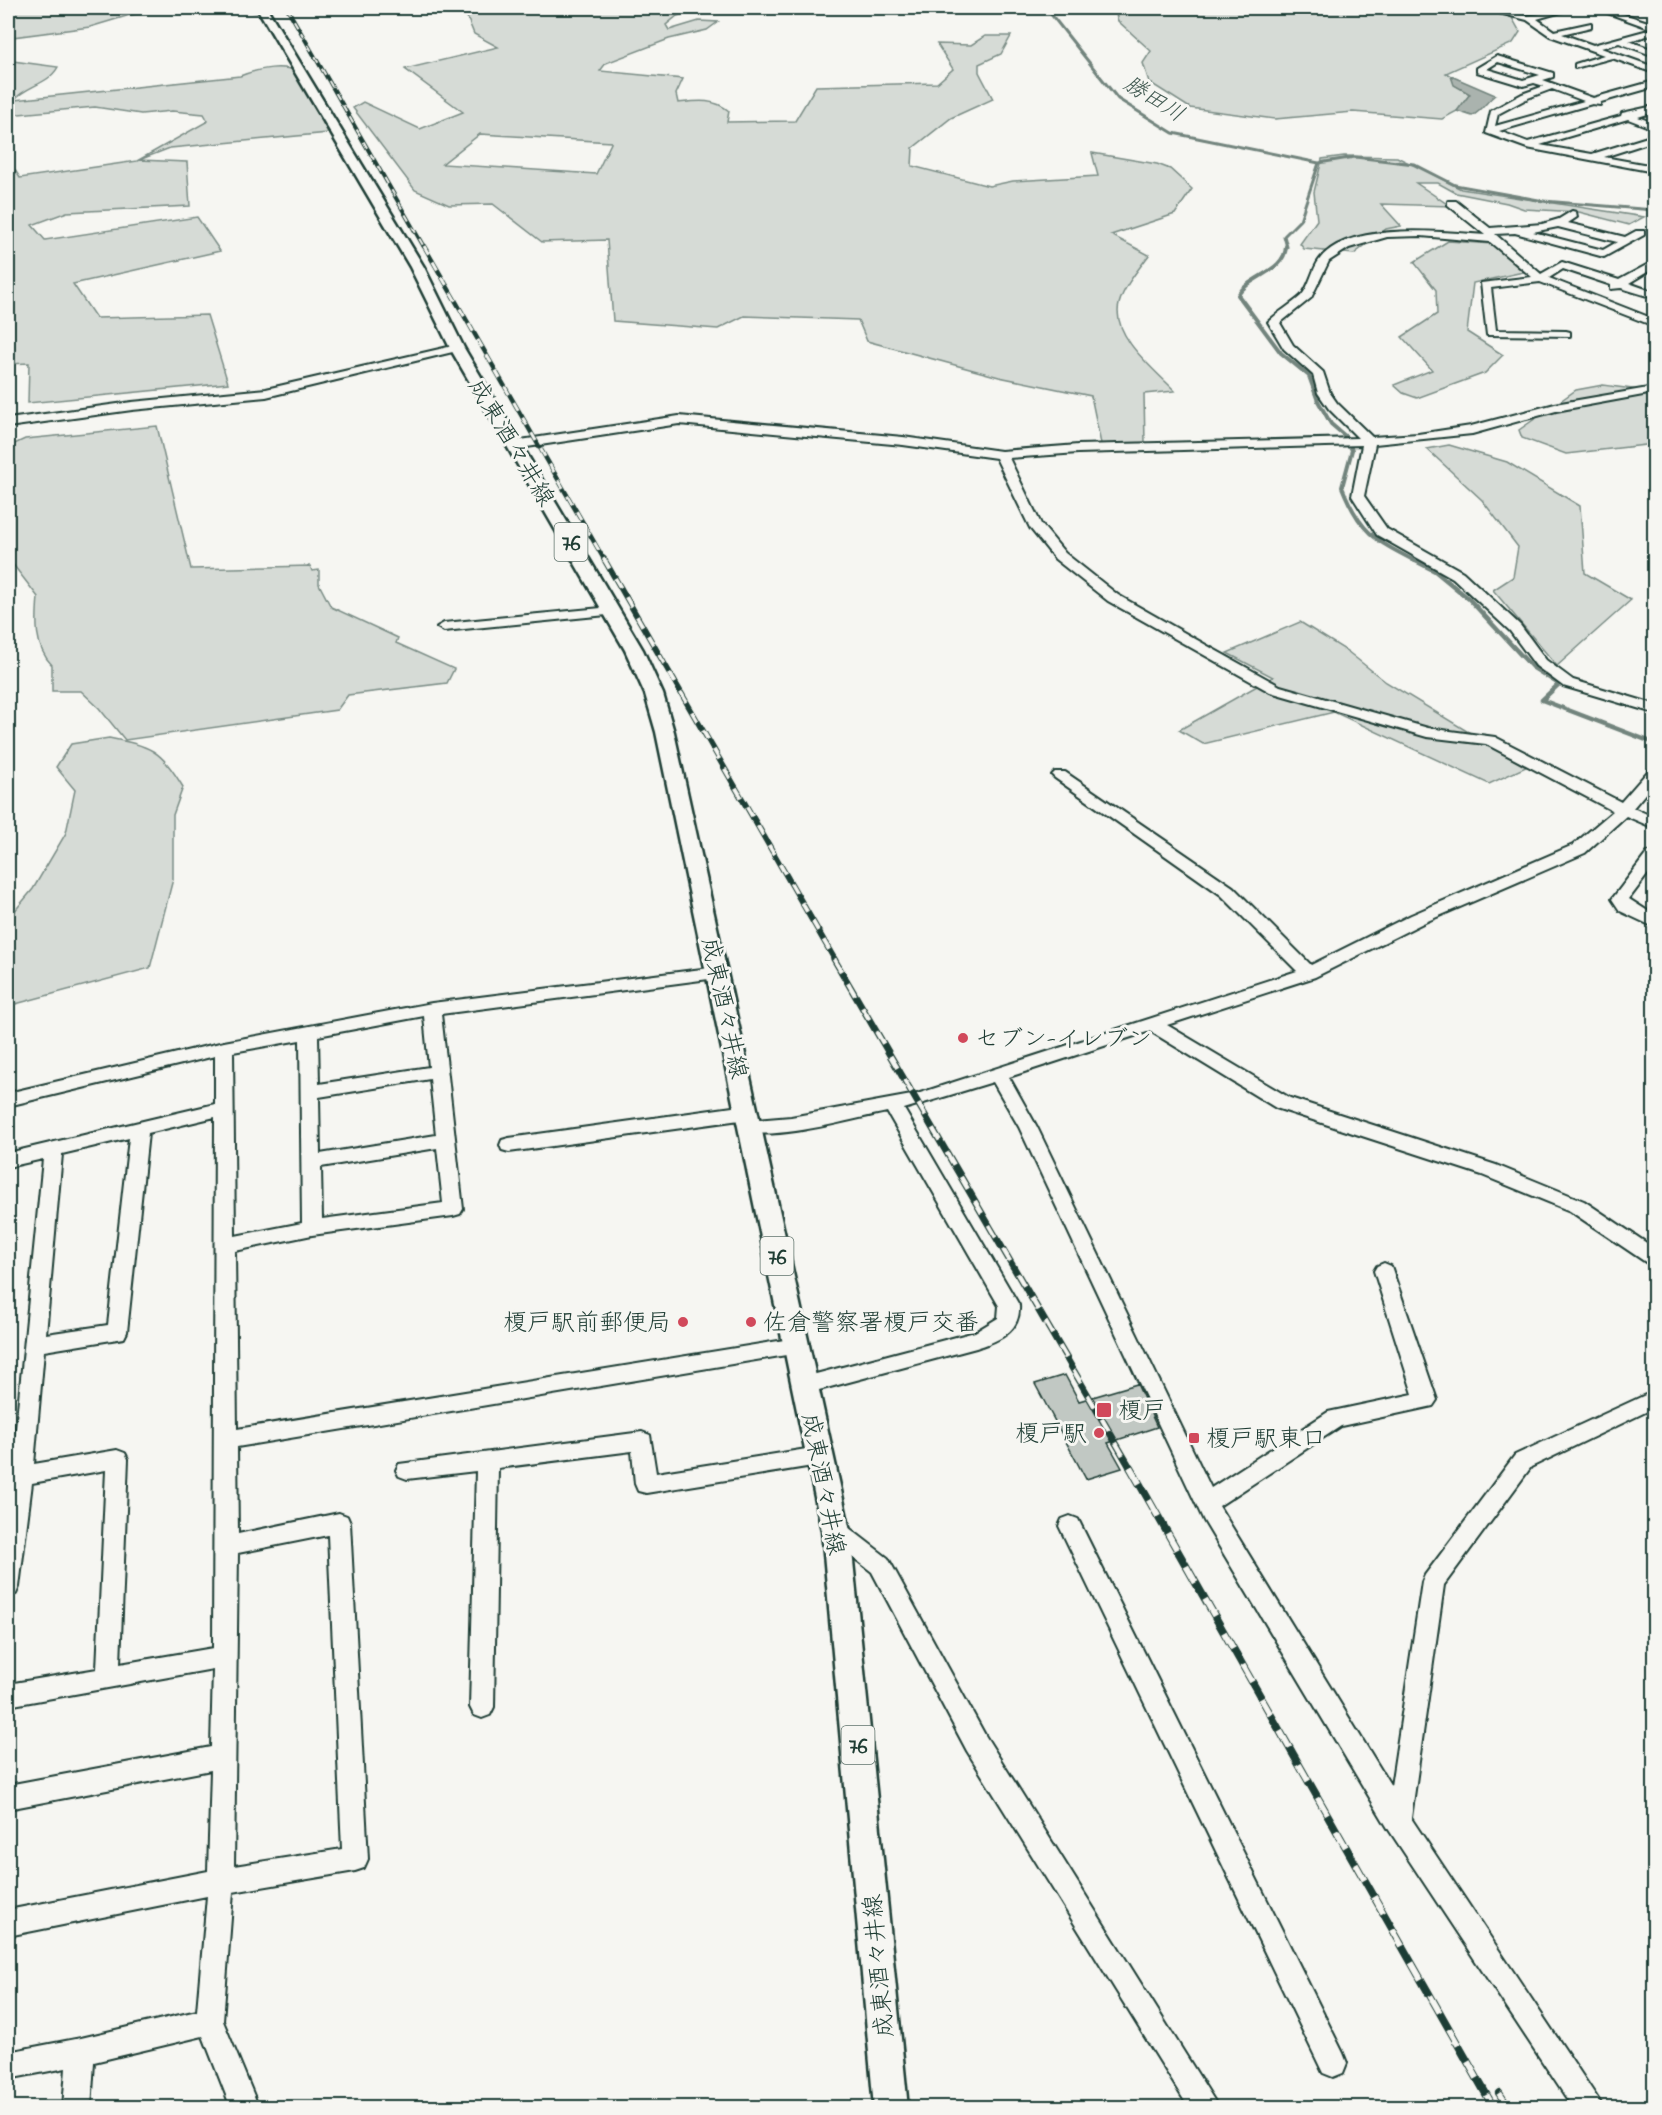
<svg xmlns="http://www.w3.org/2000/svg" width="1662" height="2115" viewBox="0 0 1662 2115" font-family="'Indie Flower','Klee One',sans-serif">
  <rect width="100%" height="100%" fill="#f6f6f2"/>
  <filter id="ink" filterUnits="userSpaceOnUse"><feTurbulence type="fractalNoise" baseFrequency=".0167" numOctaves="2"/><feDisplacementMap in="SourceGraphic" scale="12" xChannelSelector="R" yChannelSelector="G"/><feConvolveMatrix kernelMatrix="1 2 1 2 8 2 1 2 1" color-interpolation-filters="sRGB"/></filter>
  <g filter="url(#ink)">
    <path fill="#d6dbd6" stroke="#7a8c85" stroke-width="1.5" fill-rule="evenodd" d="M8 8H184L130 15 90 27 13 37V61L58 67C48 85 27 85 14 100L240 76C261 68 282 64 303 73L308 94 328 133 170 148 139 160 187 162 190 206 67 212 32 225 45 240 197 217 220 251 73 284 96 318 207 315 228 383 28 403 29 363 8 364V159L20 178 137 161 208 121 204 114 172 111 141 114 95 107 8 115Z
      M493 8H706L677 16 666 25 669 30 699 21 718 22 707 30 669 39 606 63 600 71 683 79 676 94 678 103C697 101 713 98 729 111L727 122 795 121 816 86 937 83 953 69 937 44 971 45 985 36H1011L1001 54 979 64V72L993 99 951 118 913 148 912 166 989 186 1013 181 1098 176 1092 153 1157 164 1170 169 1192 189 1175 214 1111 235 1149 255C1138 270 1124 286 1119 304 1111 336 1155 370 1175 391L1144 394 1145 443 1101 444 1091 396 999 377 867 341 858 320 744 316 718 329 613 321 607 240 542 242 493 204 449 205 415 190 353 108 363 102 420 129 463 112 405 69 498 47 474 34 465 12ZM480 134 611 142V143L596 174 442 164Z
      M1114 8H1475L1511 16 1520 32 1513 43 1446 73 1451 76 1455 85 1470 94 1457 111 1442 119 1353 112 1275 119 1190 108 1149 82 1143 63 1151 51 1118 21Z
      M1344 156 1397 157 1461 189 1644 217 1629 225 1579 212 1524 209 1507 203 1456 193 1438 183H1416L1450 206 1381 204 1401 226 1386 229 1354 254 1304 249 1300 244 1317 220 1314 192 1322 159Z
      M1448 241 1493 244 1523 272 1473 283 1467 332 1503 355 1485 373 1417 398 1403 393 1394 385 1432 370 1402 337 1437 314 1436 290 1414 262Z
      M1603 385 1654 392V444L1566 454 1522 438 1519 430 1576 390Z
      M157 426 191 569 310 566 312 571 319 570V584L331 607 398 638 396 643 454 669 447 683 348 695 337 710 125 740 99 708 81 691H52V665C34 647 36 620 38 597L8 558V447L25 439Z
      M1449 445 1507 462 1580 506 1585 573 1631 600 1557 666 1493 590 1513 577 1518 547 1482 500 1427 449Z
      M1300 622 1347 651 1386 682 1526 767 1489 784 1334 712 1203 744 1179 730 1273 677 1227 653Z
      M109 738C151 746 160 749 183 787L173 815V879L150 968 8 1006V919L33 889 66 833 75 790 56 767 71 744Z"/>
    <path fill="#aab3ae" stroke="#72847d" stroke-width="1.5" d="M1451 76 1495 95C1486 102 1482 111 1472 116L1457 111 1470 94 1454 85Z"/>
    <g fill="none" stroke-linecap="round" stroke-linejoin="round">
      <path stroke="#72847d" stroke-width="3" d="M1046 8 1118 99 1173 133 1319 163 1355 157 1414 164 1455 185 1544 201 1654 210
        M1287 247 1284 236 1300 220 1319 163"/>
      <path stroke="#72847d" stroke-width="4" d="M1286 246C1285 272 1250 275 1238 295L1281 353 1309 376 1318 401 1331 424 1345 436 1352 450 1342 487C1360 532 1374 540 1415 561"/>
      <path stroke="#72847d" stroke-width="4.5" d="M1412 559 1435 571 1469 599 1532 667 1559 684 1542 700 1654 743"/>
    </g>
    <path fill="#c1c8c3" stroke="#1f3d34" stroke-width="1.5" d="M1065 1375 1079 1401 1137 1384 1157 1427 1108 1443 1122 1468 1086 1479 1035 1384Z"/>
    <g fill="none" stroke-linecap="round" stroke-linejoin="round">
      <g stroke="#1f3d34" stroke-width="4">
        <path id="minor" d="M242 8H265L266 9 262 12Z
          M1479 8C1497 6 1514 17 1532 15 1546 14 1560 8 1575 8L1537 19 1554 31 1591 23V27L1562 34 1593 45 1652 29 1594 8H1605L1654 24V34L1629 41 1654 50V56L1619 43 1601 48 1654 67V73L1612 58 1575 68V64L1604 55 1550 36 1527 20Z
          M1648 8H1654V10H1649Z
          M1497 56 1553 73V77L1543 80 1593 98 1654 81V87L1601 102 1600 105 1592 104 1499 131 1528 142 1621 116 1622 113 1654 106V112L1638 117 1654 123V129L1628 119 1540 145 1592 154 1654 135V141L1604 157 1654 166V172L1527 148 1486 133 1491 111 1522 94 1544 86 1534 83 1523 86 1477 72V68ZM1498 62 1540 75 1523 80 1487 69ZM1552 89 1584 101 1495 126 1498 114 1528 98Z
          M1448 201H1456L1490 228 1542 224 1559 219 1572 211 1576 212 1577 217 1568 223 1625 237 1636 231H1644V235L1604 257 1515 233 1495 234 1541 274 1562 262 1619 280 1654 261V268L1629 283 1654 292V298L1621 288 1611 289V285L1563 269 1549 278 1654 319V326L1540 282 1491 288 1496 330 1566 331 1570 332V336L1487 335 1481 283 1532 277 1490 242 1421 236 1387 237 1349 248 1329 261 1311 298 1280 323 1293 345 1323 372 1330 393 1337 403 1372 437 1418 434 1471 426 1555 404 1654 387V393L1556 411 1472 434 1375 444 1364 496 1387 529 1463 572 1520 625 1546 660 1573 680 1654 704V713L1563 686 1536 666 1510 631 1453 578 1377 535 1352 496 1362 445 1078 453 1009 458 1041 524 1065 553 1118 595 1206 645 1280 686 1428 728 1495 737 1621 802 1649 770 1654 769V783L1633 808 1654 817V828L1626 816 1585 853 1423 923 1315 977 1167 1025 1290 1098 1496 1165 1584 1201 1654 1248V1265L1647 1263 1570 1211 1482 1175 1276 1108 1150 1031 1009 1077 1037 1127 1211 1488 1328 1412 1413 1394 1374 1271 1377 1266 1384 1263 1391 1266 1437 1400 1433 1406 1341 1426 1219 1506 1391 1786 1422 1582 1425 1575 1515 1455 1654 1391V1408L1531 1467 1444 1585 1411 1818 1604 2108H1573L1389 1830 1204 1521 1019 1127 993 1082 904 1109 1019 1305C1021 1332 998 1341 976 1348L804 1394 797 1391 793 1385 797 1379 975 1332 998 1318 999 1306 887 1112C852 1119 776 1141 743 1131L741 1126 743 1121 791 1117 917 1094 1297 971 1221 895 1055 778 1052 775 1055 772H1065L1233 887 1311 965 1411 915 1573 845 1613 811 1486 744 1427 737 1270 692 1108 601 1055 559 1030 528 996 458 903 445 679 424 514 449 508 445 514 441 679 416 903 437 1001 451 1078 445 1358 438 1329 409 1318 393 1313 375 1284 349 1268 322C1278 312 1291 305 1301 296 1310 286 1312 269 1320 259 1348 221 1445 232 1485 235L1448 205ZM1558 227 1617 242 1603 250 1533 232Z
          M457 345 463 348 461 350 266 397 132 410 8 427V419L132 402 266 389Z
          M612 607 619 611 617 614 444 631 437 627 444 623Z
          M1654 851V866L1629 899 1654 915V927L1620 911 1612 899 1648 852Z
          M718 967 727 973 724 977 441 1014 463 1209 460 1214 453 1216 312 1235 235 1251 237 1429 797 1338 804 1340 807 1346 804 1352 237 1447 238 1534 339 1513 347 1516 350 1523 368 1859 364 1868 355 1871 233 1892 223 2021 259 2108H231L203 2036 94 2062 91 2108H63L66 2068 8 2079V2052L81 2038 197 2011 207 1896 8 1936V1910L208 1871 211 1770 8 1809V1785L211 1747 213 1669 8 1706V1684L97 1669 106 1470 32 1483 19 1587 16 1594 8 1597V1469L12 1468 43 1159 8 1167V1153L215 1104V1056L8 1106V1093L224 1042 432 1003ZM424 1016 429 1067 319 1084 318 1036ZM300 1040 302 1223 235 1236 233 1052ZM430 1079 436 1135 320 1154 319 1097ZM215 1117 213 1648 120 1664 128 1459 125 1453 117 1450 34 1464 44 1351 124 1338 127 1332 148 1133ZM129 1138 108 1325 46 1334 62 1154ZM437 1148 443 1203 322 1219 321 1167ZM328 1535 342 1849 234 1866 238 1553Z
          M747 1105 754 1107 756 1112 754 1117 747 1119 509 1152 502 1150 500 1145 502 1140 509 1138Z
          M642 1432 650 1435 656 1473 819 1447 827 1450 830 1456 827 1462 819 1465 646 1493 638 1491 635 1484 632 1451 498 1468 494 1707 490 1715 482 1718 474 1715 470 1707 476 1471 407 1479 399 1476 396 1470 399 1464Z
          M1070 1516 1078 1519 1343 2053 1347 2063 1343 2073 1333 2077 1323 2073 1059 1526 1062 1519Z
          M836 1521 844 1524 888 1558 985 1735 1219 2108H1189L967 1751 872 1572 828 1538 825 1531 828 1524Z"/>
      </g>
      <g stroke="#1f3d34" stroke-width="5">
        <path id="major" d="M257 8H267L424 267 464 348 643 650 663 694 674 732 850 1531 908 2108H874L822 1531 656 732 645 694 625 650 450 348 410 267Z"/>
      </g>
      <use href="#minor" fill="#f6f6f2" fill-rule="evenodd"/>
      <use href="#major" fill="#f6f6f2" fill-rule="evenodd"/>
      <g stroke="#1f3d34" stroke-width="4">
        <path id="rail-far4" d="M287 8 424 247"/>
      </g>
      <g stroke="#1f3d34" stroke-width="4.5">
        <path id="rail-far3" d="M424 246 605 561"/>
      </g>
      <g stroke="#1f3d34" stroke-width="6">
        <path id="rail-far2" d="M604 559 835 960"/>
      </g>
      <g stroke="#1f3d34" stroke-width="7">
        <path id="rail-far1" d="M834 959 1131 1469"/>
      </g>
      <g stroke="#1f3d34" stroke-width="8">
        <path id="rail" d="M1130 1467 1494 2108
          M1499 2093 1509 2108"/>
      </g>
      <use href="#rail-far4" stroke="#f6f6f2" stroke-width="2" stroke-dasharray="7" stroke-linecap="butt"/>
      <use href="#rail-far3" stroke="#f6f6f2" stroke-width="3" stroke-dasharray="9" stroke-linecap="butt"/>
      <use href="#rail-far2" stroke="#f6f6f2" stroke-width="4" stroke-dasharray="11" stroke-linecap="butt"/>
      <use href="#rail-far1" stroke="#f6f6f2" stroke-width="4.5" stroke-dasharray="14" stroke-linecap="butt"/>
      <use href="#rail" stroke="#f6f6f2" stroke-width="6" stroke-dasharray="19" stroke-linecap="butt"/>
    </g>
  </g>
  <g fill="#d1495b" stroke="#f6f6f2" stroke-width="2">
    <circle cx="963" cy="1038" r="6"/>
    <circle cx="683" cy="1322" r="6"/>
    <circle cx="751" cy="1322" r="6"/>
    <rect x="1096" y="1402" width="16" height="16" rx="3"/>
    <circle cx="1099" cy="1433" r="6"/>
    <rect x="1188" y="1432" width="12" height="12" rx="3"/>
  </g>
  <g text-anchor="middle" stroke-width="6" stroke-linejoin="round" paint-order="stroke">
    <g font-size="22" font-style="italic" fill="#425a52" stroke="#f6f6f2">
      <text transform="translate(1155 98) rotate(32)" y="8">勝田川</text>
    </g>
    <g fill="#f6f6f2" stroke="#60746d" stroke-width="1.5">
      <rect x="554.5" y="523" width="33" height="38" rx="4.5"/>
      <rect x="760.5" y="1237" width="33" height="38" rx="4.5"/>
      <rect x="841.5" y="1726" width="33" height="38" rx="4.5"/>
    </g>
    <g font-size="22" font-weight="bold" fill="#1f3d34">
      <text x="571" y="550">76</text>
      <text x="777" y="1264">76</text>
      <text x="858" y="1753">76</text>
    </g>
    <g font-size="24" fill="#1f3d34" stroke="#f6f6f2">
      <text transform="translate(512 442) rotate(59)" y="8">成東酒々井線</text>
      <text transform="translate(725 1008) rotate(78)" y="8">成東酒々井線</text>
      <text transform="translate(824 1484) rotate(79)" y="8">成東酒々井線</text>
      <text transform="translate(878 1966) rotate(-95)" y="8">成東酒々井線</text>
    </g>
    <g font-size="24" fill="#1f3d34" stroke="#f6f6f2" text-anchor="start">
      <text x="975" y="1046">セブン-イレブン</text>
      <text x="671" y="1330" text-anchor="end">榎戸駅前郵便局</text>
      <text x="763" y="1330">佐倉警察署榎戸交番</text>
      <text x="1118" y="1418">榎戸</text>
      <text x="1087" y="1441" text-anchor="end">榎戸駅</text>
      <text x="1206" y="1446">榎戸駅東口</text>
    </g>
  </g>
  <rect width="1662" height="2115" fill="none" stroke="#f6f6f2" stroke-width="30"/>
  <rect x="15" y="15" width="1632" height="2085" fill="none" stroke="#1f3d34" stroke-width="2" filter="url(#ink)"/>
</svg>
